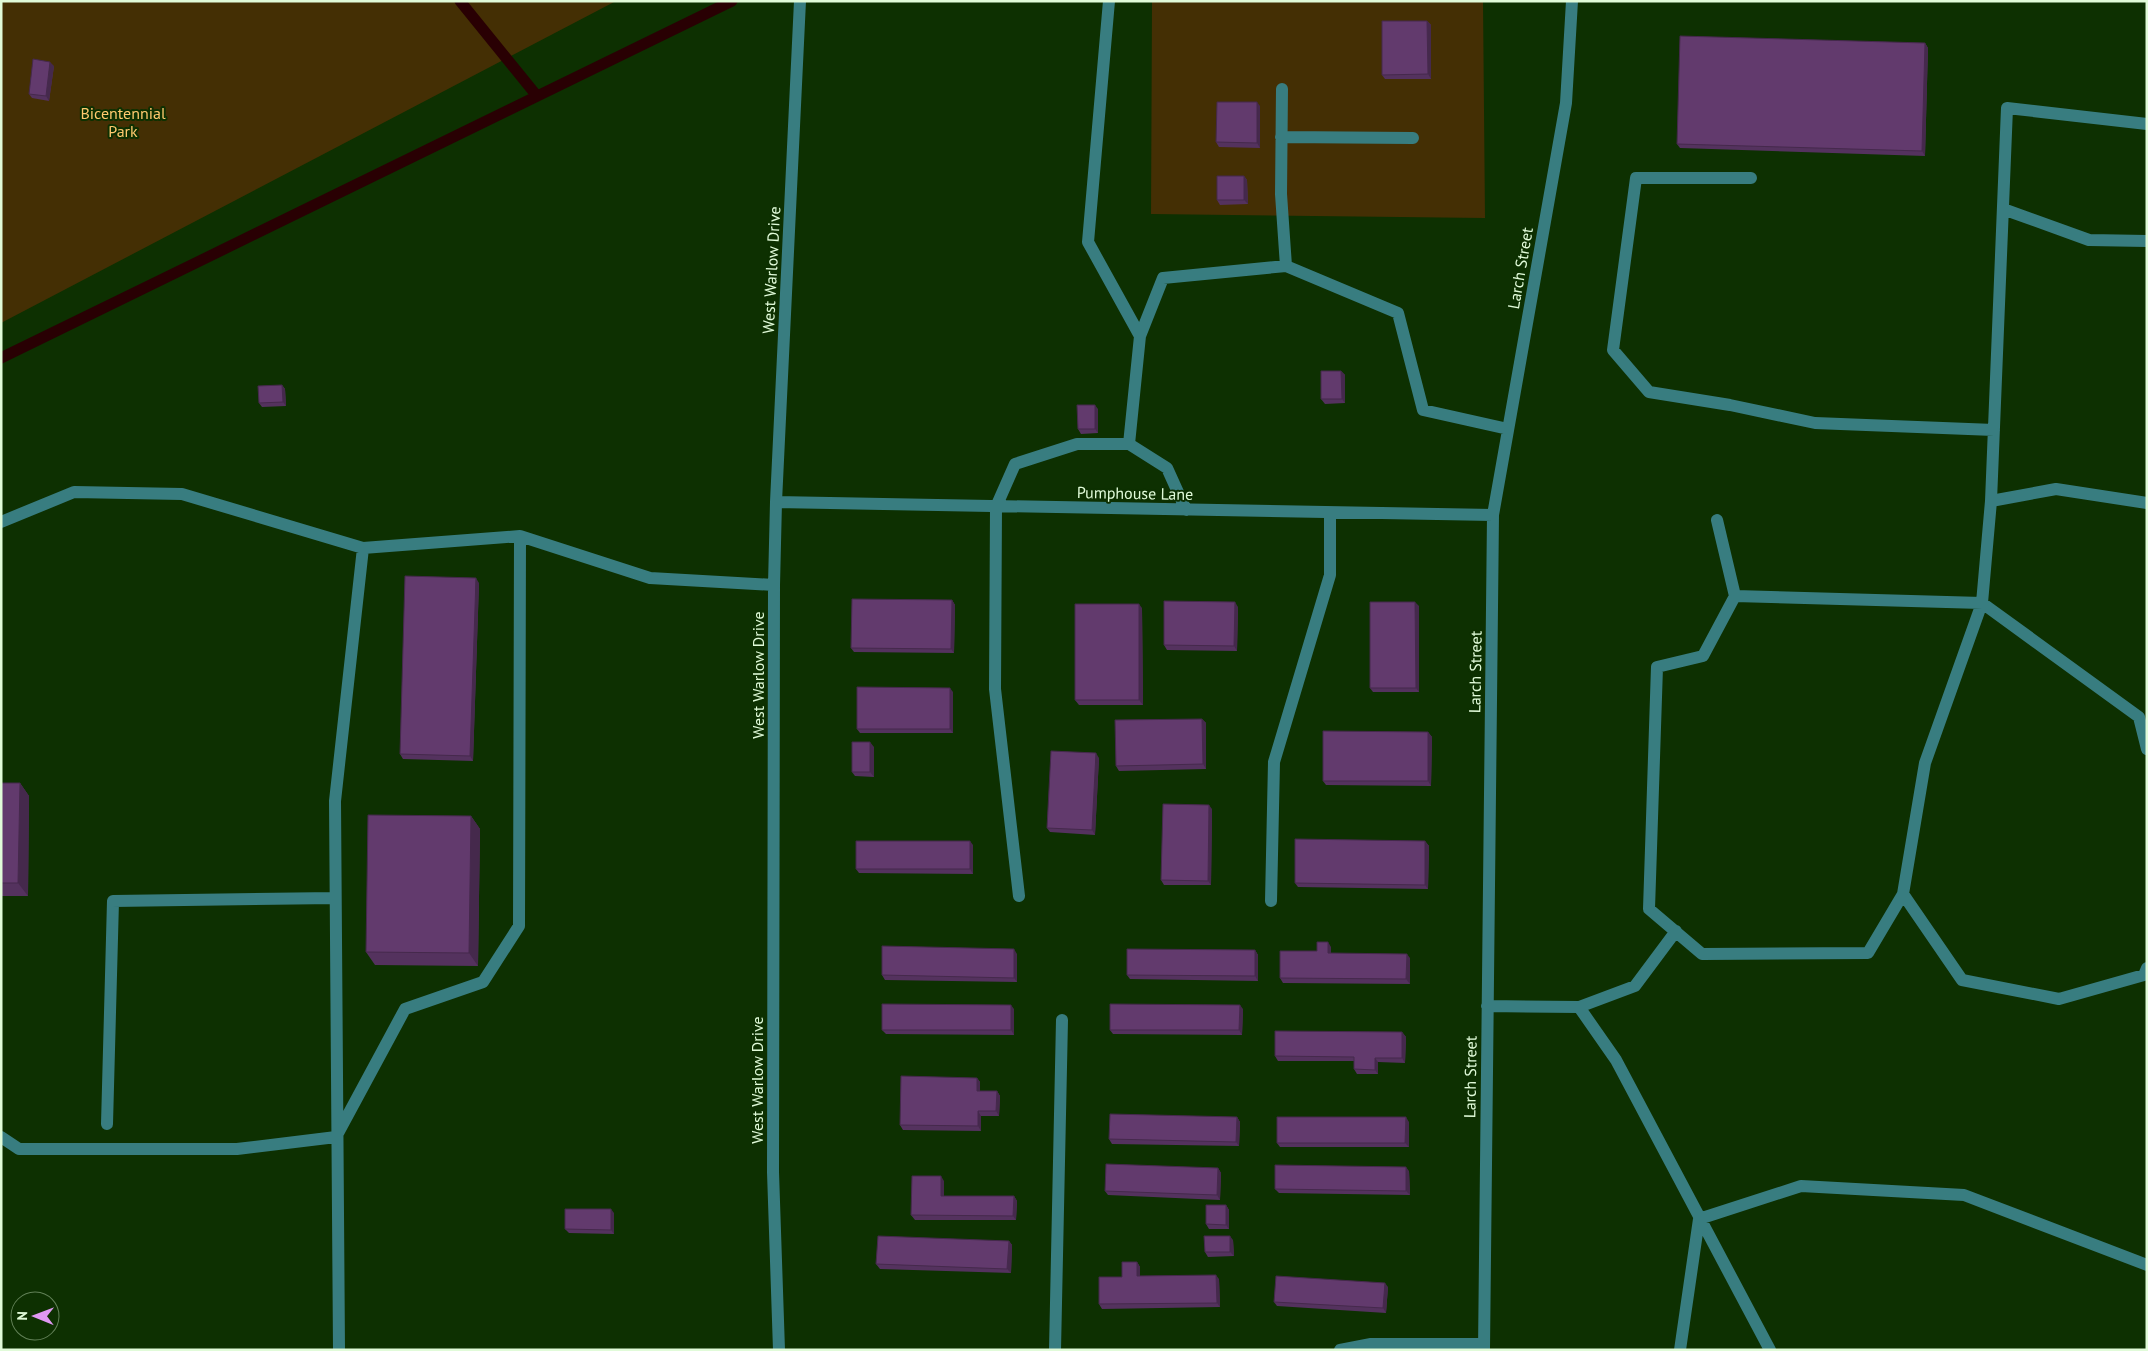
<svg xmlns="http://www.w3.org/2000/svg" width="2148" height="1351" viewBox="0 0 2148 1351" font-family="'PT Sans',sans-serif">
  <rect width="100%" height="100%" fill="#0d3001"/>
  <path fill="#442f04" d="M1 1H616L1 323Z
    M1152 1H1483L1485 218 1151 214Z"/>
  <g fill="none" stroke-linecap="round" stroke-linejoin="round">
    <path stroke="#290003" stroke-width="11" d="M460 1 537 96
      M1 358 732 1"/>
    <path stroke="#387d80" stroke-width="12" d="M1109 1 1088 242 1140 336
      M1282 89 1281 194 1286 266
      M1281 137 1413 138
      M1751 178H1636L1613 350 1649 392 1730 405 1815 423 1994 430
      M2003 209 2089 240 2147 241
      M1129 444 1140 336 1163 278 1286 266 1398 313 1423 410 1508 429
      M1991 501 2056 489 2147 503
      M776 502 1493 515
      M1717 520 1735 596 1703 656 1657 667 1649 909 1702 954 1868 953 1903 894 1925 763 1982 603 1991 501 2007 108 2147 124
      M1 522 74 492 182 494 363 548
      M1735 596 1982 603 2139 717 2147 749
      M1903 894 1962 980 2059 999 2144 975 2147 968
      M1019 896 995 689 996 507 1015 464 1077 444H1129L1167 468 1186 510
      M1271 901 1274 762 1330 575V513
      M1487 1006 1579 1007 1616 1060 1770 1350
      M1579 1007 1635 986 1676 931
      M107 1124 113 901 335 898
      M1 1137 19 1149H237L336 1137 405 1009 483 982 519 926 520 536
      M339 1350 335 801 363 548 520 536 650 578 774 585
      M779 1350 773 1172 774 585 776 502 800 1
      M1055 1350 1062 1020
      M1340 1350 1371 1344H1484
      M1484 1350 1493 515 1566 103 1572 1
      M1680 1350 1699 1219 1801 1186 1964 1195 2147 1265"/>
  </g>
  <path fill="#54325e" d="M1427 21 1431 25V79H1385L1382 75Z
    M1925 43 1928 48 1925 156 1680 148 1677 144Z
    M54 66 49 101 32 98 29 94Z
    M1260 106V148L1219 147 1216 142Z
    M1244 176 1247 180 1248 204 1220 205 1217 200Z
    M1341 371 1345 375V403L1325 404 1321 399Z
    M282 385 285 389 286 406 262 407 259 403Z
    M1098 409V433L1081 434 1078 429Z
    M479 583 473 761 403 759 400 754Z
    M952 600 955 605 954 653 854 652 851 648Z
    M1419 606V692H1373L1370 688Z
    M1238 607 1237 651 1167 650 1164 645Z
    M1142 608 1143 705H1079L1075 700Z
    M953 692V733H860L857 729Z
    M1202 719 1206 723V769L1119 771 1116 766Z
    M1428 732 1432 737 1431 786 1326 785 1323 781Z
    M874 747V777L855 776 852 772Z
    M1099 758 1095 835 1050 832 1047 828Z
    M1 783H20L29 796 28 896H1Z
    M1212 809 1211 885H1164L1161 880Z
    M471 816 480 829 478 966 375 965 366 952Z
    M1425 841 1429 846 1428 889 1298 887 1295 883Z
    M973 845V874L859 873 856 869Z
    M1331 947V953L1410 958V984L1283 983 1280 978 1317 951Z
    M1255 950 1258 955V981L1130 979 1127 975Z
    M1017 954V982L885 980 882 975Z
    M1014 1009V1035L886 1034 882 1030Z
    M1243 1009 1242 1035 1113 1034 1110 1030Z
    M1402 1032 1406 1037 1405 1063 1378 1062V1074H1357L1354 1069V1061H1278L1275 1056Z
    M977 1078 980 1082V1091H997L1000 1096 999 1116H981V1131L903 1130 900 1125Z
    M1237 1117 1240 1122 1239 1146 1112 1144 1109 1139Z
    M1409 1122V1147H1280L1277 1143Z
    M1218 1168 1221 1173 1220 1200 1108 1195 1105 1191Z
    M1409 1171 1410 1195 1279 1193 1275 1189Z
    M944 1181V1196H1014L1017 1201 1016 1220H915L911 1215Z
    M1226 1205 1229 1210V1229H1209L1206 1224Z
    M614 1213V1234L569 1233 565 1229Z
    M1233 1240 1234 1256 1208 1257 1205 1252Z
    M1009 1241 1012 1245 1011 1273 880 1269 876 1264Z
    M1137 1262 1140 1267V1276L1219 1279 1220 1307 1102 1309 1099 1304 1122 1277Z
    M1388 1287 1386 1313 1277 1306 1274 1302Z"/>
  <path fill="#45294c" d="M1427 21 1431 25V79L1428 74Z
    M1925 43 1928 48 1925 156 1922 151Z
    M50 62 54 66 49 101 46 96Z
    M1257 102 1260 106V148L1257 143Z
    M1244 176 1247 180 1248 204 1244 200Z
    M1341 371 1345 375V403L1342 399Z
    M282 385 285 389 286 406 283 402Z
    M1095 405 1098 409V433L1095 429Z
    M476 578 479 583 473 761 470 756Z
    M952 600 955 605 954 653 951 649Z
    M1235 602 1238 607 1237 651 1234 646Z
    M1415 602 1419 606V692L1416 688Z
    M1139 604 1142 608 1143 705 1139 700Z
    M950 688 953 692V733L950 729Z
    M1202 719 1206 723V769L1203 764Z
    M1428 732 1432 737 1431 786 1428 781Z
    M870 742 874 747V777L870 772Z
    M1096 753 1099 758 1095 835 1092 830Z
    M20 783 29 796 28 896 18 883Z
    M1209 805 1212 809 1211 885 1208 881Z
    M471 816 480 829 478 966 469 953Z
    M970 841 973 845V874L970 869Z
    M1425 841 1429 846 1428 889 1425 885Z
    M1328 942 1331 947V958L1328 953Z
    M1014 949 1017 954V982L1014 978Z
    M1255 950 1258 955V981L1255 976Z
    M1407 954 1410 958V984L1406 979Z
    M1011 1005 1014 1009V1035L1011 1030Z
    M1240 1005 1243 1009 1242 1035 1239 1030Z
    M1402 1032 1406 1037 1405 1063 1402 1058Z
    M1375 1058 1378 1062V1074L1375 1070Z
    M977 1078 980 1082V1096L977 1091Z
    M997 1091 1000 1096 999 1116 996 1111Z
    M978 1111 981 1116V1131L978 1126Z
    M1237 1117 1240 1122 1239 1146 1236 1142Z
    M1406 1117 1409 1122V1147L1405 1143Z
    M1406 1167 1409 1171 1410 1195 1406 1191Z
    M1218 1168 1221 1173 1220 1200 1217 1195Z
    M941 1176 944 1181V1201L941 1196Z
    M1014 1196 1017 1201 1016 1220 1013 1216Z
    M1226 1205 1229 1210V1229L1226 1225Z
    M611 1209 614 1213V1234L611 1230Z
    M1230 1236 1233 1240 1234 1256 1230 1252Z
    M1009 1241 1012 1245 1011 1273 1007 1269Z
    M1137 1262 1140 1267V1281L1137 1276Z
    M1216 1275 1219 1279 1220 1307 1217 1303Z
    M1385 1283 1388 1287 1386 1313 1383 1308Z"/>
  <path fill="#623a6d" stroke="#45294c" d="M1382 21H1427L1428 74 1382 75Z
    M1680 36 1925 43 1922 151 1677 144Z
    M33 59 50 62 46 96 29 94Z
    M1217 102H1257V143L1216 142Z
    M1217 176H1244V200H1217Z
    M1321 371H1341L1342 399H1321Z
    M282 385 283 402 259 403 258 386Z
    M1077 405H1095V429H1078Z
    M405 576 476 578 470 756 400 754Z
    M852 599 952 600 951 649 851 648Z
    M1164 601 1235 602 1234 646 1164 645Z
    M1370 602H1415L1416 688H1370Z
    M1075 604H1139V700H1075Z
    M857 687 950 688V729H857Z
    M1202 719 1203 764 1116 766 1115 720Z
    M1323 731 1428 732V781H1323Z
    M852 742H870V772H852Z
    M1051 751 1096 753 1092 830 1047 828Z
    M1 783H20L18 883H1Z
    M1163 804 1209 805 1208 881 1161 880Z
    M368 815 471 816 469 953 366 952Z
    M1295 839 1425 841V885L1295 883Z
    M856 841H970V869H856Z
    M1317 942H1328V953L1407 954 1406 979 1280 978V951H1317Z
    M882 946 1014 949V978L882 975Z
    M1127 949 1255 950V976L1127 975Z
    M882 1004 1011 1005V1030H882Z
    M1110 1004 1240 1005 1239 1030H1110Z
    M1275 1031 1402 1032V1058H1375V1070L1354 1069V1057L1275 1056Z
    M901 1076 977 1078V1091H997L996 1111H978V1126L900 1125Z
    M1110 1114 1237 1117 1236 1142 1109 1139Z
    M1277 1117H1406L1405 1143H1277Z
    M1106 1164 1218 1168 1217 1195 1105 1191Z
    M1275 1165 1406 1167V1191L1275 1189Z
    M912 1176H941V1196H1014L1013 1216 911 1215Z
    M1206 1205H1226V1225L1206 1224Z
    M565 1209H611V1230L565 1229Z
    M878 1236 1009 1241 1007 1269 876 1264Z
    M1204 1236H1230V1252H1205Z
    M1122 1262H1137V1276L1216 1275 1217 1303 1099 1304V1277H1122Z
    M1276 1276 1385 1283 1383 1308 1274 1302Z"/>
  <g text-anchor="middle" stroke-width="4" stroke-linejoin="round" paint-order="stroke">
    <g font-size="16" fill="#ffc96e" stroke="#0d3001">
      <text x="123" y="119">Bicentennial<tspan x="123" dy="18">Park</tspan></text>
    </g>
    <g font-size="16" fill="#e1fbd9" stroke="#0d3001">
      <text transform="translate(1520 268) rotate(-80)" y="6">Larch Street</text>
      <text transform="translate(771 270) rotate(-87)" y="6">West Warlow Drive</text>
      <text transform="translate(1135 493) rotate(1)" y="6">Pumphouse Lane</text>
      <text transform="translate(1475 672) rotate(-89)" y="6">Larch Street</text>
      <text transform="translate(758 675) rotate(-90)" y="6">West Warlow Drive</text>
      <text transform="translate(1470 1077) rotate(-89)" y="6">Larch Street</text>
      <text transform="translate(757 1080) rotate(-90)" y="6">West Warlow Drive</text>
    </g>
  </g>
  <rect width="2148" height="1351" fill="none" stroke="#e1fbd9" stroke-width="5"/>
  <g transform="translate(35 1316) rotate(271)"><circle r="24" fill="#0d3001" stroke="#628157"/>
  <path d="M0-4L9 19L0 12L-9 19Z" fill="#df98f2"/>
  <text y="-8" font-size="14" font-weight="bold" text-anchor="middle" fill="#e1fbd9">N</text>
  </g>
</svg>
